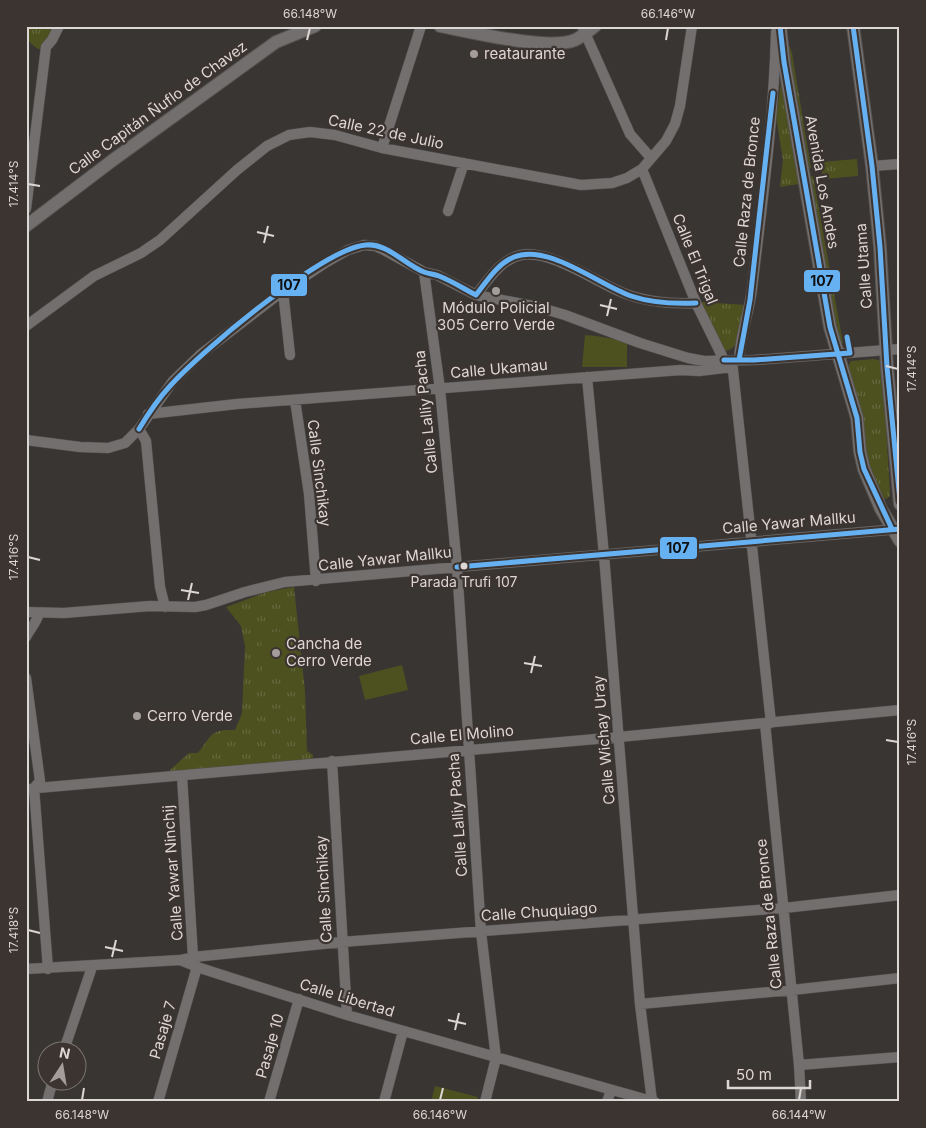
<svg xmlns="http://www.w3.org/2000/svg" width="926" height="1128" viewBox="0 0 926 1128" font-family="Inter,sans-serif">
  <defs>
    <pattern id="grass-tufts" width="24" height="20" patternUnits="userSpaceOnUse" patternTransform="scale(1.25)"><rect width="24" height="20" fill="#4c511f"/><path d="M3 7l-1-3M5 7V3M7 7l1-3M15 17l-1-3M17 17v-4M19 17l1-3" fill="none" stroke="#65693f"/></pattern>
  </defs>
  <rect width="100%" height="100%" fill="#393533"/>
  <path fill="url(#grass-tufts)" d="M26 26H55L41 50C29 45 26 38 26 26Z
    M788 42 792 53 811 168 807 169Z
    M781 81 799 184 780 187 783 160 776 117Z
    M857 159 858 176 823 179 820 162Z
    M813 176 843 343 840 344 809 177Z
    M701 302 747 305C743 319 743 347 726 351L723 349Z
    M874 359 881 361 882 364 890 493V496L886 499 883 498 870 470 865 446 862 416 848 367 851 361Z
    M294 587 305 691 307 751 313 755V759L198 769 170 774V770L189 753H198C212 735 210 729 235 730L242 713 245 646 241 626 226 607 267 592Z"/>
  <path fill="#4c511f" d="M585 335 596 336 627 341V367H582Z
    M288 631 291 673 263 675 261 633Z
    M402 665 408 690 365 700 359 676Z
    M435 1086 478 1097 477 1102H431Z"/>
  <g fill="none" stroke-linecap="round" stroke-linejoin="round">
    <g stroke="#555250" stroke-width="11">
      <path id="minor" d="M582 26 630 134 651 158
        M382 148 421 26
        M872 166 900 164
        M642 169 696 303 724 360
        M26 209 46 47 52 40 59 26
        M448 211 464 163
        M424 272 440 389 457 567 481 932 496 1058 485 1102
        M283 291 290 355
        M476 295C488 280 501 259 521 255 549 249 595 281 621 292 644 302 670 304 696 303
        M26 326 94 276 141 253 160 240 237 170 267 146 289 135 310 132 335 135 382 148 581 185 612 183 627 178 642 169 666 141 675 124 680 106 692 26
        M739 360C740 336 749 313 752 289 762 204 774 118 776 32
        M732 361 771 723
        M587 377 604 555 640 1004 652 1101
        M295 400 309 494 316 581
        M148 414 237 404 681 370 699 371 732 367
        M139 429 146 441 160 587 165 607
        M26 440 80 447 108 448 125 443 139 429 173 381 201 354 283 291 325 263 348 250 364 245 375 246 384 250 424 272 437 275 476 295 538 307 565 315 640 343 688 358 704 361 754 360 900 349
        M26 612 64 613 150 606 195 607 206 605 245 592 285 582 899 529
        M26 637C30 629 37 622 39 613
        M26 678 40 781 34 788 48 969
        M765 723 799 1065 801 1102
        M332 761 347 1015
        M182 776 193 957 195 962
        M26 789 619 737 900 710
        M180 960 193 957 342 942 784 908 900 895
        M26 969 180 960 197 967 347 1015 655 1102
        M640 1004 792 990 900 978
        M64 1050 92 967
        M799 1065 900 1057
        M47 1102 53 1080
        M158 1102 197 967
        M269 1102 299 999
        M384 1102 403 1031
        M607 1102 611 1090"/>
    </g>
    <g stroke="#555250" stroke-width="14">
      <path id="tertiary" d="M440 26C471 32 548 51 575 40 583 36 589 31 595 26
        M780 26 784 62 830 327 857 418 860 452 864 469 881 509 900 541
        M853 26 872 166 880 247 887 367 900 504
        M26 226 113 160 276 42 315 26"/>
    </g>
    <use href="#minor" stroke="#726f6e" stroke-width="10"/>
    <use href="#tertiary" stroke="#726f6e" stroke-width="12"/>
    <g stroke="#3c3430" stroke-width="9">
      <path id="bus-1" d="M780 26 784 62 830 327 857 418 860 452 864 469 892 529
        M853 26 872 166 880 247 887 367 900 501
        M476 295C487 281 497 264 514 257 548 243 599 285 631 296 652 303 674 304 696 303
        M724 360H754L850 353 847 337
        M739 360 750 300 773 93
        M139 429C148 414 158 399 170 386 200 352 324 248 366 245 388 243 405 265 424 272 429 274 434 274 439 276 452 281 464 289 476 295
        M457 567 900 529"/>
    </g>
    <use href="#bus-1" stroke="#66b1f2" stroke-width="5"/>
  </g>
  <path fill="none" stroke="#dcd7d4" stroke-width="2" d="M307 40 310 28M666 40 668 28M28 184 40 186M257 232 274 236M264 243 268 226M600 305 617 309M607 316 611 299M886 366 898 369M28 557 40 560M181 590 199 593M188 600 192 583M524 663 542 666M531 673 535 656M886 740 898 742M28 930 40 933M105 947 123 951M112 957 116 940M448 1020 466 1024M455 1030 459 1013M82 1100 84 1088M440 1100 443 1088M799 1100 801 1088"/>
  <g fill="#a39e9c" stroke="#3c3430" stroke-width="2">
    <circle cx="474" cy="54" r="5"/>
    <circle cx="496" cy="291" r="5"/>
    <circle cx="276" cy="653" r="5"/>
    <circle cx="137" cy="716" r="5"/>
  </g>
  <circle fill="#dcd7d4" stroke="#3c3430" stroke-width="2" cx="464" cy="566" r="4.5"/>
  <g text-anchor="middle" stroke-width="4.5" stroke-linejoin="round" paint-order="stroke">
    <g font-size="14" fill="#dcd7d4" stroke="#3c3430">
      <text x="464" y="587">Parada Trufi 107</text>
    </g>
    <g font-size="15" fill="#dcd7d4" stroke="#3c3430" text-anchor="start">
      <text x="484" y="59">reataurante</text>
      <text x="496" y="313" text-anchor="middle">Módulo Policial<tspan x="496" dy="17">305 Cerro Verde</tspan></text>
      <text x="286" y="649">Cancha de<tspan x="286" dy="17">Cerro Verde</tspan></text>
      <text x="147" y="721">Cerro Verde</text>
    </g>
    <g font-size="15" fill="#dcd7d4" stroke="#3c3430">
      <text transform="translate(158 108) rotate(-36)" y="5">Calle Capitán Ñuflo de Chavez</text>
      <text transform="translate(386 132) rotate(12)" y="5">Calle 22 de Julio</text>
      <text transform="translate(822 182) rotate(80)" y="5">Avenida Los Andes</text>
      <text transform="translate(747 192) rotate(-84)" y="5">Calle Raza de Bronce</text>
      <text transform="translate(695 259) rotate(68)" y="5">Calle El Trigal</text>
      <text transform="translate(864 266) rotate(-94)" y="5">Calle Utama</text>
      <text transform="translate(499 369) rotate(-5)" y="5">Calle Ukamau</text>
      <text transform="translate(426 412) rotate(-96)" y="5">Calle Lalliy Pacha</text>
      <text transform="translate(319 473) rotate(83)" y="5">Calle Sinchikay</text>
      <text transform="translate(789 523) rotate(-5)" y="5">Calle Yawar Mallku</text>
      <text transform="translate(385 559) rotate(-6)" y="5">Calle Yawar Mallku</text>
      <text transform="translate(462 735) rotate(-5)" y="5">Calle El Molino</text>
      <text transform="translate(604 740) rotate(-95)" y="5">Calle Wichay Uray</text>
      <text transform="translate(458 815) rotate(-94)" y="5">Calle Lalliy Pacha</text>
      <text transform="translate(173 873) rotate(-94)" y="5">Calle Yawar Ninchij</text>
      <text transform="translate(324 889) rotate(-93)" y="5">Calle Sinchikay</text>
      <text transform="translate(539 912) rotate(-4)" y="5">Calle Chuquiago</text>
      <text transform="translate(769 914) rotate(-96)" y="5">Calle Raza de Bronce</text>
      <text transform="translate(347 998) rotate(17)" y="5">Calle Libertad</text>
      <text transform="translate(163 1030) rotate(-74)" y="5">Pasaje 7</text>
      <text transform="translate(270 1046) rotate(-74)" y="5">Pasaje 10</text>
    </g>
  </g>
  <g stroke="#3c3430" stroke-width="2">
    <rect x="803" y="269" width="38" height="24" rx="5" fill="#66b1f2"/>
    <rect x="270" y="273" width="38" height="24" rx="5" fill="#66b1f2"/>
    <rect x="659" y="536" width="39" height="24" rx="5" fill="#66b1f2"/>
  </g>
  <g font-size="14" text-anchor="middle" font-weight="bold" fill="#111">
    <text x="822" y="286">107</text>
    <text x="289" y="290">107</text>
    <text x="678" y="553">107</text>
  </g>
  <rect width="926" height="1128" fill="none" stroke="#3c3430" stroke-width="55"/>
  <g transform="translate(62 1066) rotate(12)"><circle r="24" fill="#3c3430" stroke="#7c7572"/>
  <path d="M0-4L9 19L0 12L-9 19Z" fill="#a39e9c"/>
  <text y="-8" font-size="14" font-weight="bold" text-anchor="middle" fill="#dcd7d4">N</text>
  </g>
  <path d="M728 1080v8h82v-8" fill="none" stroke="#dcd7d4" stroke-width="2.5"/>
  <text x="736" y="1080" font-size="15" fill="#dcd7d4" stroke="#3c3430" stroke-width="4" paint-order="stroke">50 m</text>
  <rect x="28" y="28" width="870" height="1072" fill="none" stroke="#dcd7d4" stroke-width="2"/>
  <g font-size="12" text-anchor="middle" fill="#dcd7d4">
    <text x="310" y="18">66.148°W</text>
    <text x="668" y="18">66.146°W</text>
    <text transform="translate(14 184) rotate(-90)" y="4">17.414°S</text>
    <text transform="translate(912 369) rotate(-90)" y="4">17.414°S</text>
    <text transform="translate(14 557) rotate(-90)" y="4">17.416°S</text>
    <text transform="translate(912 742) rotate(-90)" y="4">17.416°S</text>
    <text transform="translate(14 930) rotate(-90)" y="4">17.418°S</text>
    <text x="82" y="1119">66.148°W</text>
    <text x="440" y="1119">66.146°W</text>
    <text x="799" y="1119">66.144°W</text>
  </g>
</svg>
